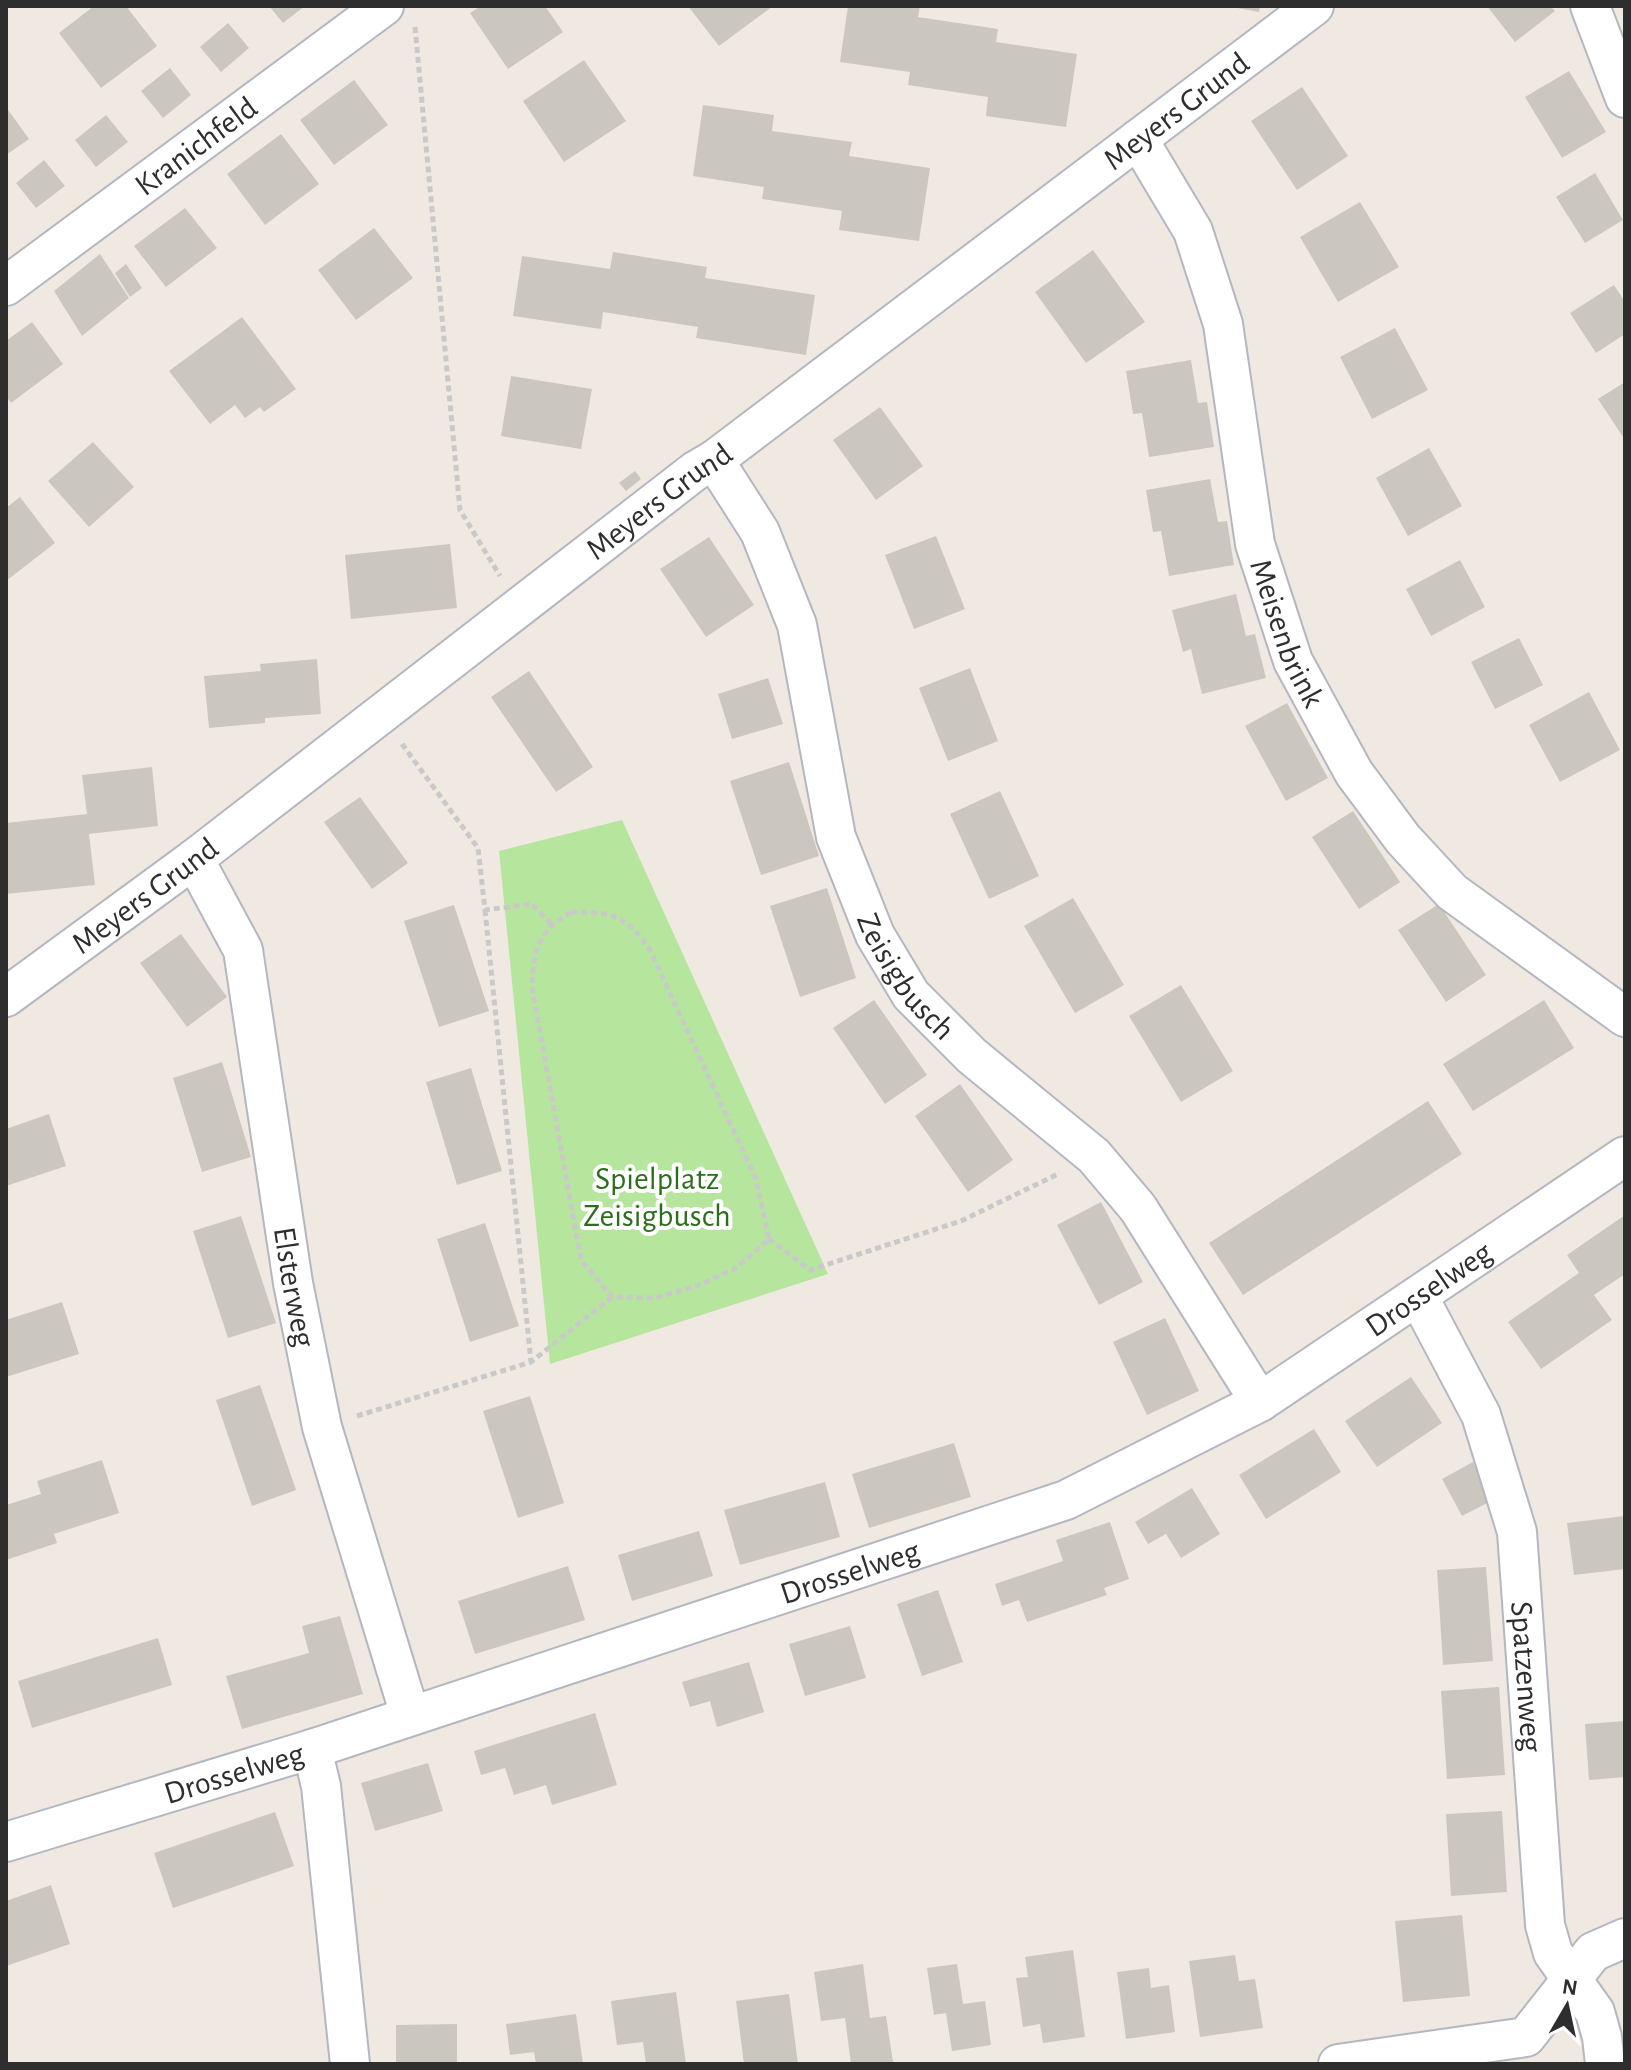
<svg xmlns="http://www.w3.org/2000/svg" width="1631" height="2070" viewBox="0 0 1631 2070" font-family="'Alegreya Sans',sans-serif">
  <rect width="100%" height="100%" fill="#efe9e1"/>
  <path fill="#b6e59e" d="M622 820 828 1274 550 1364 499 851Z"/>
  <path fill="#cbc7bf" d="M94 6H126L157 46 101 88 59 33Z
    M269 6H305L283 23Z
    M481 6H545L563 32 508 69 470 13Z
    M688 6H773L719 46Z
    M848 6H920L918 17 998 29 996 42 1077 54 1066 127 986 116 988 97 908 85 910 72 840 62Z
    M1227 6H1260L1259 12Z
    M1487 6H1550L1555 11 1515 42Z
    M228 23 249 48 221 72 200 47Z
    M584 60 626 121 564 162 523 101Z
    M170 68 191 95 163 118 141 91Z
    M1569 71 1606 132 1562 158 1525 97Z
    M354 80 388 125 334 165 300 120Z
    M1302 87 1348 156 1297 190 1251 121Z
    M703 105 774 115 772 131 852 142 849 156 930 168 919 241 839 230 842 211 762 199 764 187 693 176Z
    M6 107 29 139 6 155Z
    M106 115 128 142 96 167 75 140Z
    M281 134 319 184 265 225 227 174Z
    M44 160 65 186 36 208 16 183Z
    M1595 173 1623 220 1585 243 1556 197Z
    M1360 202 1399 267 1338 302 1300 237Z
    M185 208 217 248 166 287 134 246Z
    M374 228 413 278 356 320 318 270Z
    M1093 250 1145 322 1086 363 1035 292Z
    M613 252 707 267 705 278 815 295 806 355 696 338 698 327 603 312 601 329 513 316 522 256 610 269Z
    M100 254 129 298 82 336 54 291Z
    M126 264 142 288 130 297 115 273Z
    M1614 285 1625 302V334L1596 353 1570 313Z
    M242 317 296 389 264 412 260 407 245 418 235 405 210 424 169 371Z
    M32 322 63 364 11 403 6 396V341Z
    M1395 328 1428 390 1372 419 1340 357Z
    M1191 360 1198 403 1207 402 1214 447 1149 457 1142 413 1133 414 1126 371Z
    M511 376 592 389 581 449 501 436Z
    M1625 382V440L1598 399Z
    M880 407 923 466 876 500 833 440Z
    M93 442 134 487 89 527 48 481Z
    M1429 448 1462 506 1408 536 1376 478Z
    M635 471 641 479 626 491 619 483Z
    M1210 479 1218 522 1227 521 1234 565 1169 576 1161 531 1153 532 1146 490Z
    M20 497 55 543 6 581V508Z
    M936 536 965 609 914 629 885 555Z
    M709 537 754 605 706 637 660 569Z
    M450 544 457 608 351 619 345 555Z
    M1460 560 1485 607 1431 636 1406 589Z
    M1236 594 1246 636 1255 634 1266 678 1202 694 1191 649 1183 652 1172 610Z
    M1519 638 1543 685 1495 709 1471 662Z
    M317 659 321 714 265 718V723L209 728 204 676 261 671 260 664Z
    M970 668 998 741 948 761 919 688Z
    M529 671 593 767 556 792 491 697Z
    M768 678 783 724 732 739 718 694Z
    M1589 692 1620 750 1560 782 1529 725Z
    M1287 703 1328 778 1286 801 1245 726Z
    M789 762 819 856 761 875 730 781Z
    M152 767 158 826 89 834 95 885 6 894V823L87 814 82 775Z
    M1000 791 1039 876 989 899 950 814Z
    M360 797 408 863 372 889 324 822Z
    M1353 811 1400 882 1359 909 1312 837Z
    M827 888 856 978 800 997 770 906Z
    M1073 898 1124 985 1075 1013 1024 926Z
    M1439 904 1486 975 1446 1002 1398 930Z
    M454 905 489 1011 439 1027 404 921Z
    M181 934 227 997 187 1027 140 963Z
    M1181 985 1233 1071 1181 1102 1129 1016Z
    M874 1000 927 1075 885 1104 833 1028Z
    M1544 1000 1574 1048 1473 1111 1443 1064Z
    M222 1062 251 1157 202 1172 173 1078Z
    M471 1068 502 1171 457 1185 426 1082Z
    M960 1084 1013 1160 968 1192 915 1116Z
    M1428 1101 1462 1154 1243 1295 1209 1243Z
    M49 1114 66 1166 6 1186V1129Z
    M1101 1202 1143 1282 1099 1305 1057 1225Z
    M1625 1215V1274L1594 1295 1612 1320 1541 1369 1508 1322 1579 1273 1567 1255Z
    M241 1216 276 1323 228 1338 193 1231Z
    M485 1223 519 1326 470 1342 437 1239Z
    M62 1302 79 1354 6 1377V1320Z
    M1165 1318 1199 1391 1147 1415 1113 1342Z
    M1411 1377 1442 1423 1377 1467 1345 1421Z
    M260 1385 296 1490 252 1506 216 1400Z
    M530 1396 564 1503 518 1518 483 1411Z
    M1314 1429 1341 1472 1266 1519 1239 1475Z
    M954 1443 971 1497 869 1528 852 1474Z
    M102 1460 119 1513 54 1534 57 1543 6 1560V1505L41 1494 37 1481Z
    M1473 1462 1493 1500 1462 1516 1442 1479Z
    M825 1482 840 1537 740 1565 724 1510Z
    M1192 1488 1220 1534 1181 1558 1166 1534 1148 1544 1135 1522Z
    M1625 1516V1569L1574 1575 1567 1523Z
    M1110 1522 1129 1579 1104 1588 1107 1595 1027 1622 1019 1600 1002 1606 995 1584 1063 1561 1056 1540Z
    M699 1531 713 1576 632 1601 618 1555Z
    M568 1566 585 1620 475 1654 458 1601Z
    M1486 1567 1493 1661 1443 1665 1437 1570Z
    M938 1590 963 1662 922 1676 897 1604Z
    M340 1616 363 1694 242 1729 226 1676 309 1653 302 1626Z
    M850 1626 866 1678 805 1696 789 1644Z
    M158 1638 172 1685 32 1728 18 1681Z
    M749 1662 764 1712 717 1727 710 1701 690 1707 682 1682Z
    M1499 1687 1505 1775 1447 1779 1441 1691Z
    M595 1713 617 1785 552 1805 546 1785 514 1795 505 1768 481 1775 474 1751Z
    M1625 1721V1777L1589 1780 1585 1724Z
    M428 1763 443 1811 375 1831 361 1783Z
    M1502 1811 1507 1892 1451 1896 1446 1814Z
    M275 1812 294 1866 173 1908 154 1853Z
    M51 1885 70 1944 6 1966V1901Z
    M1462 1915 1470 1996 1403 2002 1395 1921Z
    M1073 1950 1085 2037 1043 2043 1040 2024 1023 2027 1016 1978 1028 1977 1025 1957Z
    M1235 1955 1239 1981 1255 1979 1263 2028 1200 2037 1189 1961Z
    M863 1964 870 2018 886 2016 893 2062 851 2064 845 2018 821 2021 814 1972Z
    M957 1964 963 2004 985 2001 991 2045 952 2051 946 2013 934 2015 927 1968Z
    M1149 1968 1151 1988 1169 1985 1175 2032 1126 2039 1117 1972Z
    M676 1992 686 2064H646L643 2042 617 2045 611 2001Z
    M789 1994 798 2064H744L736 2001Z
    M576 2014 583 2064H536L534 2052 510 2055 506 2024Z
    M457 2024V2064H396V2025Z"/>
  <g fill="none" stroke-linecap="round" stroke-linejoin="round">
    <g stroke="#b4b7c1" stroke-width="42">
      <g id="minor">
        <path d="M1590 6 1625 98"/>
        <path id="s1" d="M1138 139 1193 231 1223 324 1255 544 1293 661 1354 773 1403 839 1452 892 1625 1017"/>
        <path id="s2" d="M6 286 384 6"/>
        <path id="s3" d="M714 460 760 532 797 625 836 837 875 935 911 995 972 1056 1094 1156 1138 1208 1260 1402"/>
        <path id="s4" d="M194 859 243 950 293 1283 322 1427 410 1715"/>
        <path id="s5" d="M6 997 194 859 695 471 714 460 1314 6"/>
        <path id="s6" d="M1418 1296 1481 1415 1517 1532 1545 1925 1553 1953 1595 2012 1602 2037 1605 2064"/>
        <path d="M312 1749 321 1786 350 2064"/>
        <path id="s7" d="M6 1842 312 1749 1066 1500 1260 1402 1625 1156"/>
        <path d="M1338 2064 1526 2037 1593 1952 1625 1938"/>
      </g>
    </g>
    <path stroke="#c9c9c9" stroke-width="5" stroke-dasharray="6 4" stroke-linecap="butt" d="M415 27 460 510 500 576
      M402 744 478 848 485 910 532 904 551 924
      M485 910 531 1362
      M571 912C613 912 626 915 650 950L756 1179 769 1239 736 1268 697 1286 655 1298 612 1297 581 1260 532 987C534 948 537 933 571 912Z
      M769 1239 810 1270 961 1221 1060 1173
      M357 1416 531 1362 612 1297"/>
    <use href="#minor" stroke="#fff" stroke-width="38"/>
  </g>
  <g text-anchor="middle" stroke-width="8" stroke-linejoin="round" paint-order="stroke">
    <g font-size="32" fill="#2e2e2e" stroke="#fff">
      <text dy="11" stroke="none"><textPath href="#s5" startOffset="1468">Meyers Grund</textPath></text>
      <text dy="11" stroke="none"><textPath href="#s2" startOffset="236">Kranichfeld</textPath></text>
      <text dy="11" stroke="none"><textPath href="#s5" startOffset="820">Meyers Grund</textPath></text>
      <text dy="11" stroke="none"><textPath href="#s1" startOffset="522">Meisenbrink</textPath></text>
      <text dy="11" stroke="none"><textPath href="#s5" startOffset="172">Meyers Grund</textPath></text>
      <text dy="11" stroke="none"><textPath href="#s3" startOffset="558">Zeisigbusch</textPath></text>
      <text dy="11" stroke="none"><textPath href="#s4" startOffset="444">Elsterweg</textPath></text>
      <text dy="11" stroke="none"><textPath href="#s7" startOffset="1534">Drosselweg</textPath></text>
      <text dy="11" stroke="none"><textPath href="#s7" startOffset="886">Drosselweg</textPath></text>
      <text dy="11" stroke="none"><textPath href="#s6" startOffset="402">Spatzenweg</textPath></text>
      <text dy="11" stroke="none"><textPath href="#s7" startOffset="238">Drosselweg</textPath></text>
    </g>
    <g font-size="32" fill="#2c6e1b" stroke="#fff">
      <text x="657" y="1189">Spielplatz<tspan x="657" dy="37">Zeisigbusch</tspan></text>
    </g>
  </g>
  <rect width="1631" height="2070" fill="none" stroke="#2e2e2e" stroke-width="16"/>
  <g transform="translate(1567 2006) rotate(9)" stroke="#ffffff" stroke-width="6" paint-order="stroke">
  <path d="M0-6L14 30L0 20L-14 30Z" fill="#2e2e2e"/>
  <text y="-12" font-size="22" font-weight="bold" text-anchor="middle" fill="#2e2e2e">N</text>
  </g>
</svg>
